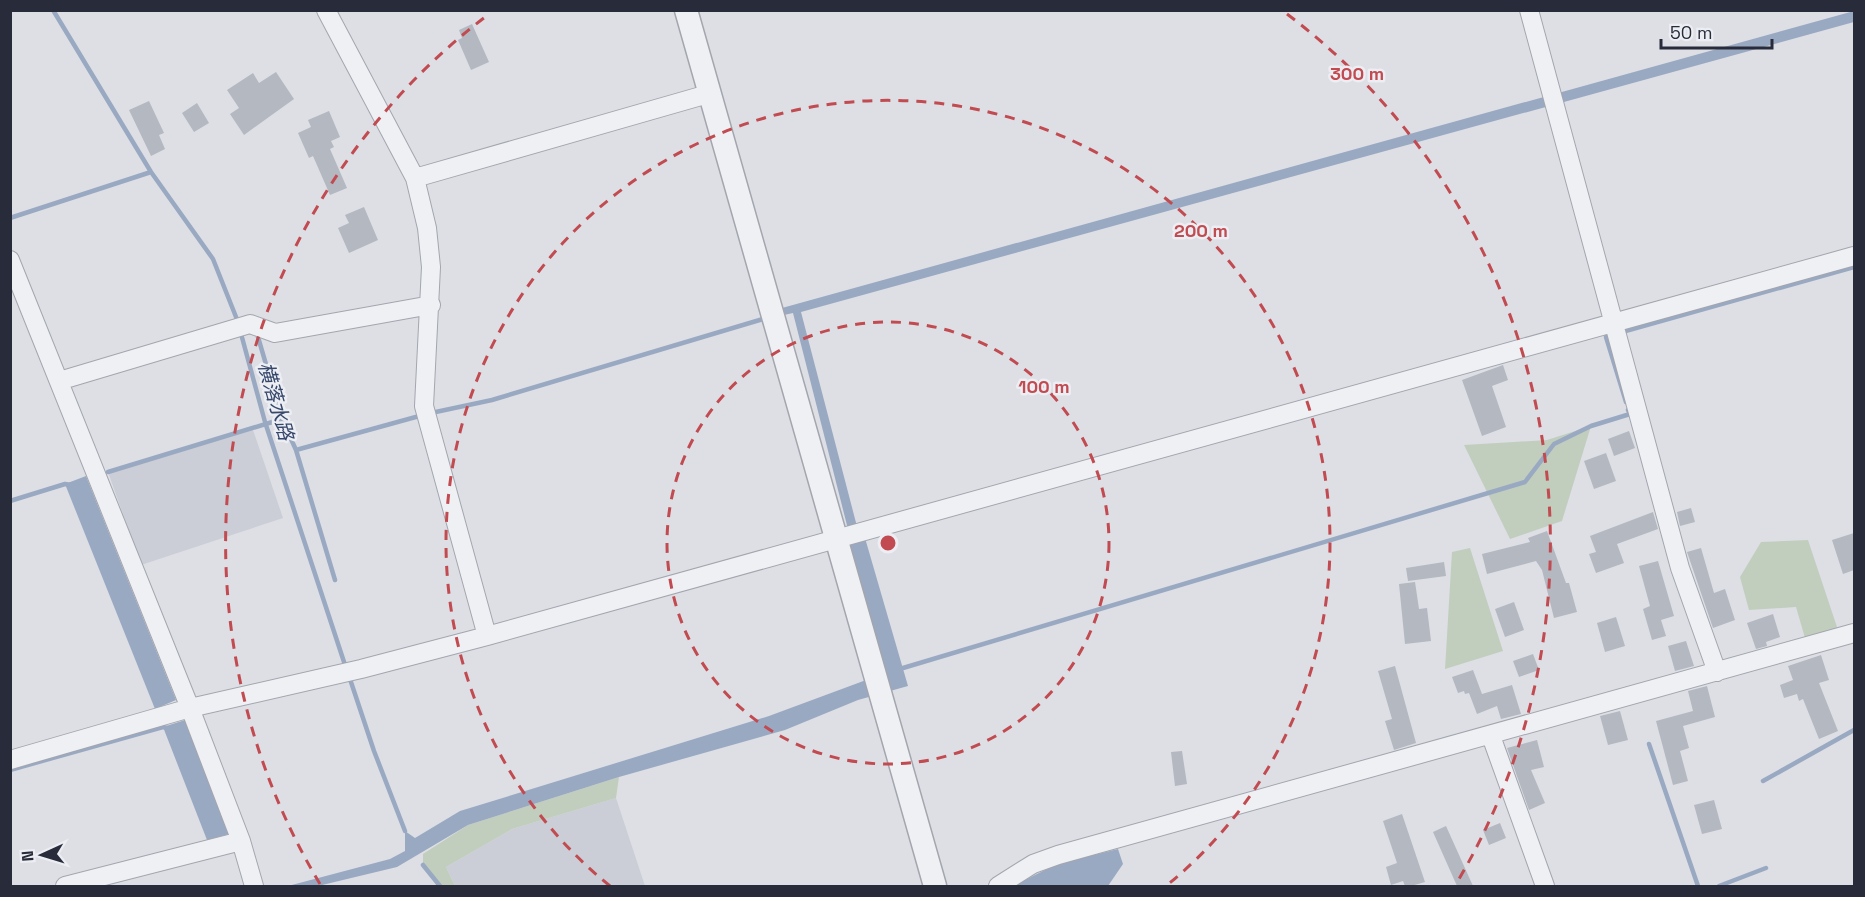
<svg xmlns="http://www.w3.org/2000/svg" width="1865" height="897" viewBox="0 0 1865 897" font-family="'Space Grotesk','Noto Sans JP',sans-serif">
  <rect width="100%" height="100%" fill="#dddfe5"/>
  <path fill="#cbced6" d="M252 427 283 518 141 565 108 472Z
    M616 798 645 886H455L446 867 512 829Z"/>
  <path fill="#c1cebe" d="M1591 426 1562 521 1510 539 1464 445 1547 440Z
    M1808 540 1838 630 1805 638 1796 607 1749 610 1740 577 1761 542Z
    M1470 548 1503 651 1445 669 1452 552Z
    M619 777 616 798 512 829 446 867 455 886H440L423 865V854L468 825Z"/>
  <path fill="#9aa9c2" d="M1854 11V22L801 312 860 538H865L908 686 858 700 785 730 619 777 468 825 397 867 318 886H288L390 859 405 851V831L415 838 460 811 769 716 885 673 847 542 851 541 793 313 784 315 782 308Z
    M86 476 176 700 155 709 65 484Z
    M185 720 229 834 207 840 163 727Z
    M1118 849 1123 864 1108 886H1013L1057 864Z"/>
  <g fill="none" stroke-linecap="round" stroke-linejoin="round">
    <path stroke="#9aa9c2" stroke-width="4.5" d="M53 10 151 172 213 259 238 322
      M10 218 151 172
      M240 330 265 422 346 668
      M1622 332 1854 267
      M1614 335 1606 337 1626 402
      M258 337 282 419
      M431 413 492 400 763 319
      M296 450 335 580
      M108 472 282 419 296 450 423 415
      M10 501 65 484 71 485
      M903 668 1525 482 1554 444 1591 426 1630 414 1628 410
      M349 676 374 751 405 831
      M1649 744 1698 886
      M10 770 163 727 167 728
      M1763 781 1854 730
      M423 865 440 886
      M1719 886 1766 868"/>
  </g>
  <path fill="#b4b8c1" d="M472 24 489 62 471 70 458 40 462 38 459 30Z
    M276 72 294 99 244 135 230 114 239 108 227 90 253 73 259 83Z
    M149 101 164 133 159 135 165 149 151 156 129 110Z
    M197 103 209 123 194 132 182 113Z
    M329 111 340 137 331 141 334 147 330 149 347 188 330 195 313 156 309 158 298 133 311 127 308 120Z
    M364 207 378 240 349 253 338 228 349 223 345 215Z
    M1503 365 1508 380 1492 386 1506 427 1482 436 1462 380Z
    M1629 431 1635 448 1614 456 1608 439Z
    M1606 453 1616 481 1594 489 1584 461Z
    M1691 508 1695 522 1680 526 1677 512Z
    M1653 512 1658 529 1617 544 1624 563 1596 573 1589 554 1596 552 1590 536Z
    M1547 531 1566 583H1569L1577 612 1554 618 1542 570 1536 561 1487 574 1482 554 1530 542 1528 538Z
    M1854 533V570L1843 574 1832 540Z
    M1701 548 1714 593 1725 589 1735 620 1713 628 1687 552Z
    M1658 561 1674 616 1661 620 1666 636 1652 640 1643 609 1650 606 1639 566Z
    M1444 562 1446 576 1408 581 1406 568Z
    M1415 582 1419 609 1427 608 1431 641 1405 644 1399 584Z
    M1514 602 1524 630 1505 637 1495 609Z
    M1773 614 1780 637 1766 642 1767 646 1756 649 1747 623Z
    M1616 617 1625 646 1605 652 1597 623Z
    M1686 641 1694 666 1675 671 1668 646Z
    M1533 654 1539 670 1519 677 1513 661Z
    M1821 655 1829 680 1819 683 1838 731 1819 739 1803 699 1799 701 1797 694 1784 698 1780 685 1793 680 1788 666Z
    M1395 666 1416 743 1394 750 1385 721 1392 719 1378 671Z
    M1473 670 1482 694 1512 685 1521 714 1501 719 1497 706 1477 714 1469 693 1465 694 1464 691 1458 693 1452 677Z
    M1707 686 1715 717 1683 726 1689 748 1680 751 1688 781 1673 785 1656 721 1693 711 1688 691Z
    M1620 711 1628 740 1608 745 1600 716Z
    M1537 740 1544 767 1531 770 1545 803 1529 810 1507 748Z
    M1182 751 1187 784 1175 786 1171 752Z
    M1714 800 1722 829 1702 834 1694 805Z
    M1402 814 1425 882 1411 886H1405L1403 881 1391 885 1386 867 1397 863 1383 821Z
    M1500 823 1506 838 1489 845 1483 830Z
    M1446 826 1473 886H1457L1433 832Z"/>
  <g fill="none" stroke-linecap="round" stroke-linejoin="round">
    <g stroke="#a3a6ae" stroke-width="20">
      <path id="minor" d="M326 10 415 178 427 228 431 267 424 406 487 636
        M1529 10 1680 568 1717 672
        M415 178 708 94
        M10 260 190 708 241 841 254 886
        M59 381 250 324 275 333 431 305
        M1491 736 1545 886
        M10 760 190 708 361 669 487 636 1854 256
        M65 886 241 841
        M998 886 1033 864 1058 855 1854 633"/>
    </g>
    <g stroke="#a3a6ae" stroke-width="25">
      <path id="tertiary" d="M686 10 935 886"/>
    </g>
    <use href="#minor" stroke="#eff0f4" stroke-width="18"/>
    <use href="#tertiary" stroke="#eff0f4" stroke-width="22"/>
  </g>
  <g fill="none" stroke="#c14b50" stroke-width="3" stroke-dasharray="10 8">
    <circle cx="888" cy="543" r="221"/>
    <path d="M610 886A442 442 0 1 1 1166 886"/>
    <path d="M320 884A663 663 0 0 1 489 14M1287 14A663 663 0 0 1 1456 884"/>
  </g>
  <g text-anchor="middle" stroke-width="5" stroke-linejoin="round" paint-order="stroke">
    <g font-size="20" font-style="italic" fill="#36476a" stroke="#eceef3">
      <text transform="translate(276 401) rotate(74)" y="7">横落水路</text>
    </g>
  </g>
  <circle cx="888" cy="543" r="9" fill="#c14b50" stroke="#eceef3" stroke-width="3"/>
  <g font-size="18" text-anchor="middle" font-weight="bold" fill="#c14b50" stroke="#eceef3" stroke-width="5" stroke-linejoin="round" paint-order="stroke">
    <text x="1357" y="80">300 m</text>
    <text x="1201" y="237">200 m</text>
    <text x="1044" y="393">100 m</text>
  </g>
  <rect width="1865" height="897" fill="none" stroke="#282c3a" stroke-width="24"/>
  <g transform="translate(42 855) rotate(266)" stroke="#eceef3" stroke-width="4.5" paint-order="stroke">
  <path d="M0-4.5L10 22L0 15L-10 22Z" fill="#282c3a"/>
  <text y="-9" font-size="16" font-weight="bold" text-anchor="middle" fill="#282c3a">N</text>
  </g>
  <path d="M1661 39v9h111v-9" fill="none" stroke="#282c3a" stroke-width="3"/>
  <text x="1670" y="39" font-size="18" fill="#282c3a" stroke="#eceef3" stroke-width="4.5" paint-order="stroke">50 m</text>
</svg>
